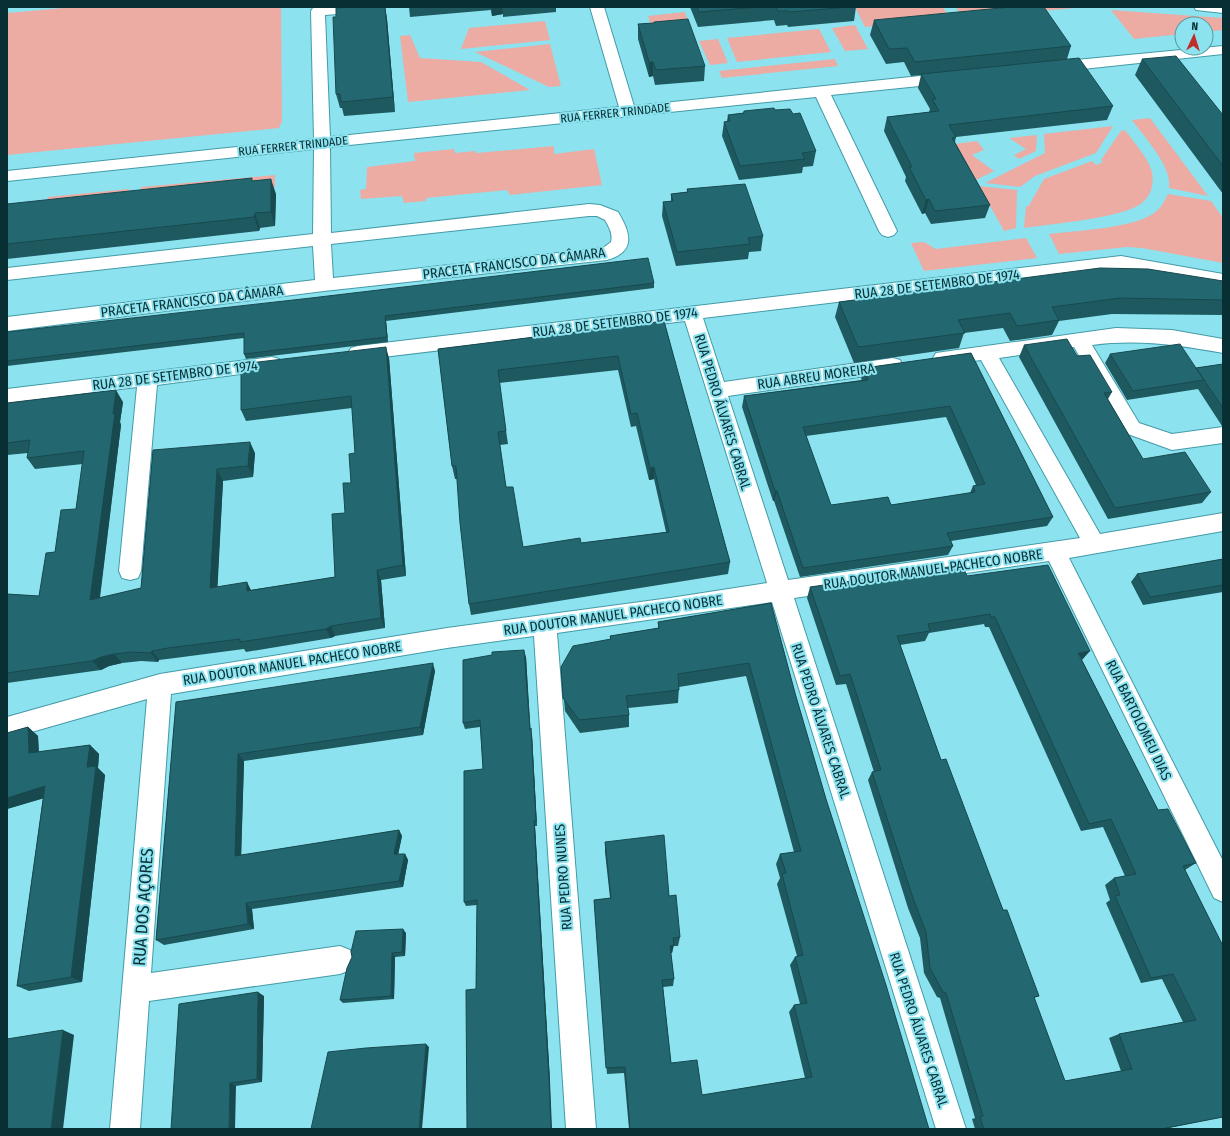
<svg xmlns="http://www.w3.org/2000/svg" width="1230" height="1136" viewBox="0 0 1230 1136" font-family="'Fira Sans Condensed',sans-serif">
  <rect width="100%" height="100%" fill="#8ce3ef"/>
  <path fill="#ecaba3" d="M75 7H281L282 121 279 128 7 155V13Z
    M855 7H943L950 19 865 27Z
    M956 7H1075V8L962 18Z
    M1111 10 1223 18V30L1206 32V24H1182V34L1134 39Z
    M685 12 690 27 653 31 648 16Z
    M545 21 550 40 461 49 469 28Z
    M855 25 868 49 845 51 832 28Z
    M819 29 831 52 737 62 727 38Z
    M410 35 420 58 481 62 530 90 408 102 400 36Z
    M718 39 728 63 710 65 699 41Z
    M550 44 561 86 549 87 475 52Z
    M835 59 838 66 722 78 719 71Z
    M1150 118 1208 196 1169 188C1172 166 1145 138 1132 120Z
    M1113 126 1096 153 1035 176 1020 187 985 183 1045 153 1044 134Z
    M1125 130C1133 141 1149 159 1152 172 1154 183 1152 194 1143 202 1127 218 1049 224 1024 228L1026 206 1028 207 1044 179 1092 161 1096 165 1103 162 1101 160 1121 131Z
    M1037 135 1036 151 1019 159 1014 155 1026 149 1009 138Z
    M977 141 984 150 972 155 994 171 976 180 955 144Z
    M554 146V154L594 149 602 185 510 195 507 190 426 198V201L404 203 402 196 361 199 360 190 366 189 367 167 415 161 414 153 454 149 455 153 475 151 476 153Z
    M275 175V187L140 200 141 187Z
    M979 186 1017 190 1016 228 1004 231Z
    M129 189 127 201 46 210 48 197Z
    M1168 194 1211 201 1223 218V263L1142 248 1127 247 1059 254 1049 234C1075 231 1130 228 1151 215 1160 210 1164 202 1168 194Z
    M1026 238 1037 258 924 271 911 243 924 242 936 249Z"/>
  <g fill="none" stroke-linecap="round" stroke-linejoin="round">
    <g stroke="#439ba7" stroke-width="2">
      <path id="minor" d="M317 7 371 8 369 11 364 12 325 15 330 137 619 107 590 7H604L634 106 949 73 954 75 957 78 954 81 949 83 831 95 897 231 894 235 888 237 882 235 879 231 816 97 330 147 331 233 589 204 600 205 618 212C631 233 636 252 607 260L324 291 7 331V317L315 280 313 246 7 280V268L313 234 314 149 7 181V171L314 139 311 11 313 8ZM589 216H597L605 220C609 227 613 234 611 242L603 248 333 278 331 244Z
        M1194 7H1223V13L1196 10Z
        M1223 46V54L1055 72 1050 70 1047 67 1050 64 1055 62Z
        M1121 256 1223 274V286L1121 268 703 318 724 382 893 358 900 360 903 365 900 370 893 372 728 396 788 580 1080 538 981 360 943 365 936 363 933 358 936 353 1116 328 1172 330 1223 339V353C1178 345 1138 339 1092 345L1139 423 1172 434 1223 427V443L1172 450 1125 433 1074 347 999 358 1100 534 1223 513V531L1069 558 1223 861V902L1214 898 1049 561 794 598 966 1129H936L772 602 557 633 596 1129H566L534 636 447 648 171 694 151 973 340 946 350 950 354 960 350 970 340 974 149 1001 140 1129H110L147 699 7 739V717L160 674 447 628 670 598 767 583 685 321 358 360 351 358 348 353 351 348 358 346Z
        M272 357 279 359 282 364 279 369 157 385 141 571 138 578 130 580 122 578 119 571 137 387 7 403V389Z"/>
    </g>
    <use href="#minor" fill="#fff" fill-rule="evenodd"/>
  </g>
  <path fill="#1e5960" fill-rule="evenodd" d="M385 7 387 19 395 112 344 116 342 108H340L336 94V17Z
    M409 7H556V12L503 17V14L492 16 491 10 410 17Z
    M690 7H856L854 21 788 27 787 25 776 26 774 20 698 27Z
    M874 20 1071 46 1067 59 1113 106 1107 120 956 137 955 142 990 205 985 218 931 224 925 213 922 214 905 181 906 177 884 131 887 117 929 112 930 109 918 88 921 75 911 76 904 62 886 64 870 35Z
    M638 24 705 66 704 81 655 85 653 76 649 77 638 39Z
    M1142 59 1223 115V194L1135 75Z
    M775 110 793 114 816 151 813 166 803 167 802 173 739 180 722 136 724 122 727 121 728 115 743 113 744 111Z
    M253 181 276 194 275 226 260 228 259 231 7 259V204Z
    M687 189 763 236 761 251 749 252 748 259 676 266 662 216 663 202 671 201V194L687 192Z
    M1223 281V315L1112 314 1059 321 1052 335 1010 341 1003 328 964 333 959 348 854 363 835 317 839 302Z
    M654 283V288L386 321 388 342 246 359 244 354V338L7 366V332Z
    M664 321 730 562 728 574 471 615 469 604 457 479H455L452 466 438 349ZM618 370 631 427 636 426 649 480 654 479 666 532 581 543 523 547 506 487 500 445 508 444 499 383Z
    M1024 345 1077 356 1112 392 1108 399 1143 459 1211 492 1202 503 1108 519 1019 357Z
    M971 353 1053 517 1047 526 951 541 953 546 948 555 800 577 774 501H773L742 407 744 396 862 380 861 379 864 368ZM946 417 976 485 973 486 970 493 891 505H831L806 436Z
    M1110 354 1196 368 1223 364V426H1222L1198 389 1127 400 1105 363Z
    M389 358 406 576 381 580 385 628 335 636 331 638 246 652 244 649 175 658 159 660 158 662 141 661 122 663 109 666 101 670 7 683V594L39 596 55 552 76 509 83 464 35 469 27 458 28 453 7 455V403L123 402 120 422 121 425 100 598 141 588 153 450 255 453 253 477 223 481 217 587 251 590 335 577 345 513 351 483 355 453 352 408 246 421 241 410Z
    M1223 559V592L1143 605 1131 582 1137 574Z
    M967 576 1082 660 1158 810 1196 863 1185 870 1223 946V1117L1163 1129H975L972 1119 975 1118 940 998 937 997 924 973 920 938 908 908 868 780 872 772H874L846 684 836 685 807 598 810 587ZM984 624 985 627H989L1081 831 1103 827 1125 876 1114 878 1105 885 1110 900 1106 903 1141 983 1162 979 1183 1022 1119 1034 1109 1038 1121 1071 1065 1081 1034 998 1039 996 941 760 900 645 925 641 929 633Z
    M771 603 795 693 826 799 929 1129H629L624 1073 607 1074 594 900 610 898 605 852V842L669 896 680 937 678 946H673L672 953H671L674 979 673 986 663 987 671 1063 702 1095 805 1078 789 1012 794 1005 800 1004 790 965 795 957 797 956 777 884 780 878 776 864 780 854 794 852 746 676 679 687 678 703 628 708 629 715V727L580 733 565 711 561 667 610 640V636L658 628V622Z
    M526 657 530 729 532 735 537 826H535L550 1081 476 989 477 905 466 906 464 902 483 769 480 727 465 729 463 723Z
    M435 671 423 735 244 761 241 855 399 830 402 836 398 854H405L408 860 403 887 252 909 254 929 164 945 156 940 176 702Z
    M28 727 38 736 39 752 90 745 99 754 98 768 105 775 82 982 29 991 17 986 43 798 7 809V733Z
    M406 933 405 956 395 957 394 999 343 1003 340 1000Z
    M264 996 262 1082 236 1086 171 1129Z"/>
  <path fill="#18494e" d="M385 7 387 19 395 112 393 97Z
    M491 7H502L503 14 492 16Z
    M649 62H653V76L649 77Z
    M271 179 276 194 275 226 271 212Z
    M929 199 925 213 922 214 926 200Z
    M255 213 260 228 259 231 254 217Z
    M385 316 386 321 388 342 387 337Z
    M386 347 389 358 406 576 403 565Z
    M116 390 123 402 120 422 121 425 98 610 90 600Z
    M250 442 255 453 253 477 248 466Z
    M654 467V479L649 480 650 468Z
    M217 469 223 481 217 598 210 588Z
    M775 491H777L774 501H773Z
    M377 570 381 580 385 628 381 618Z
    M247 582 252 592 247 591Z
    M331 626 335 636 331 638 326 629Z
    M524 650 526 657 531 737 530 730Z
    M152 651 159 660 158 662 151 653Z
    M1090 651 1082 660 1078 653Z
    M114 654 122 663 109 666 101 670 92 661 101 657Z
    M433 663 435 671 423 735 420 727Z
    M28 727 38 736 39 762 29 753Z
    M531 728 532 735 537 826 536 821Z
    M90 745 99 754 98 768 105 775 82 982 71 977 87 767Z
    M238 754 244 761 241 862 235 856Z
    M45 786 55 795 7 809V798Z
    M534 821 535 826 550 1081 552 1129H551Z
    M399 830 402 836 397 860 394 854Z
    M405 854 408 860 403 887 399 881Z
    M246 903 252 909 254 929 248 924Z
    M403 929 406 933 405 956 402 952Z
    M674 945 672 953 668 954 670 946Z
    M392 953 395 957 394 999 391 996Z
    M258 992 264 996 262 1082 257 1079Z
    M63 1030 74 1035 63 1129H51Z
    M426 1044 429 1047 422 1129H419Z
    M230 1083 236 1086 235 1129H229Z"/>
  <path fill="#236870" stroke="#18494e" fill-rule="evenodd" d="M352 7H385L393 97 341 102 340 94H336L333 17H336V8Z
    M697 7H759L699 12Z
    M776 7H849L790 12 789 11H778Z
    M1011 7H1044L1071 46 915 62 907 48 889 49 874 20Z
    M688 19 705 66 656 70 653 62H649L638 24 654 23V22Z
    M1176 56 1223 115V166L1142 59Z
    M1079 58 1113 106 949 125 956 137 952 138 990 205 935 211 929 199 926 200 909 167H912L887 117 939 111 932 99H936L921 74Z
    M774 108 775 110 790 109 793 114 800 113 816 151 802 153 805 159 740 166 724 122 730 121 728 115 744 113V111Z
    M252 178V181L271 179V212L255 213 254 217 7 244V204Z
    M745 184 763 236 748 238 750 244 677 252 663 202 673 201 671 194 688 192 687 189Z
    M648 258 654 283 385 316 387 337 244 354V333L7 361V332L311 298Z
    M1100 268 1148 269 1223 281V300L1120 298 1052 307 1059 320 1017 326 1010 313 958 320 965 333 858 347 839 302Z
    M664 321 730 562 469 604 460 523 456 466H452L438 349ZM618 356 631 414 637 413 650 468 654 467 669 532 581 543 580 538 523 547 513 487H506L498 432 506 431 498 370Z
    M1067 339 1077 356 1090 355 1112 392 1104 393 1143 459 1185 452 1211 492 1115 508 1024 345Z
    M1180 344 1204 380 1133 391 1110 354Z
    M386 347 403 565 377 570 381 618 331 626 326 629 240 642V639L168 648 152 651 151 653 133 652 114 654 101 657 92 661 7 673V594L39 596 46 553 55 552 61 510 76 509 84 451 27 458 30 440 7 443V403L116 390 113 414 115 413 90 600 141 588 153 450 250 442 248 466 217 469 210 588 247 582V591L335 577 332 514 345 513 343 483H351L349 454 355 453 351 396 241 410V364Z
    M971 353 1053 517 947 533 953 546 803 568 777 491H775L744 396 868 380 864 368ZM950 406 985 484 973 486 975 492 891 505 888 497 831 505 803 427Z
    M1223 364V408L1196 368Z
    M1223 559V585L1150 597 1137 574Z
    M962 565 967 576 1048 565 1090 651 1078 653 1158 810 1168 809 1196 863 1183 866 1223 946V1117L1161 1129H984L980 1117 983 1116 946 993 943 992 930 968 926 932 914 901 872 772 881 770 850 674 840 676 810 587ZM990 614 991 617H995L1089 824 1111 819 1136 874 1114 878 1120 895 1115 896 1151 978 1173 974 1196 1020 1119 1034 1132 1069 1065 1081 1034 997 1039 996 1007 910H1003L946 759 941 760 897 636 930 631 928 624Z
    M771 603 795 693 826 799 886 985 929 1129H630L625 1067 606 1068 594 900 611 898 605 842 664 835 669 896 676 895 680 937 673 938 674 945 670 946 674 979 662 980 671 1063 697 1060 702 1095 812 1077 794 1005 807 1003 795 957 803 955 782 874 786 873 780 854 801 851 749 663 678 674 679 690 626 696 629 715 579 720 563 698 561 667 573 646 611 639 610 636 659 628 658 622Z
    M524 650 530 730 531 728 536 821H534L549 1079 551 1129H467L466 990 476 989 477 900 464 902V771L483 769 480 720 463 723V660L492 655V652Z
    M433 663 420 727 238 754 235 856 399 830 394 854H405L399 881 246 903 248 924 156 940 176 702Z
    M28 727 29 753 90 745 87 767 96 766 71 977 17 986 45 786 7 798V733Z
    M403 929 402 952 392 953 391 996 340 1000 347 968 352 957 351 952 356 931Z
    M258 992 257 1079 230 1083 229 1129H171L179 1004Z
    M63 1030 51 1129H7V1039Z
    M426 1044 419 1129H311L328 1052 366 1048Z"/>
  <g text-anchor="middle" stroke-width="4" stroke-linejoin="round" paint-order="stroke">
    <g font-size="12" fill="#082f34" stroke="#8ce3ef">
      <text transform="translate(615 113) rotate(-6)" y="4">RUA FERRER TRINDADE</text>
      <text transform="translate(293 146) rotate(-6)" y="4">RUA FERRER TRINDADE</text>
    </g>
    <g font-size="14" fill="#082f34" stroke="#8ce3ef">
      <text transform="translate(514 263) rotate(-7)" y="5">PRACETA FRANCISCO DA CÂMARA</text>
      <text transform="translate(937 284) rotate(-7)" y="5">RUA 28 DE SETEMBRO DE 1974</text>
      <text transform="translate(192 301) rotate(-7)" y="5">PRACETA FRANCISCO DA CÂMARA</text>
      <text transform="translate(615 322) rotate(-7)" y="5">RUA 28 DE SETEMBRO DE 1974</text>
      <text transform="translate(175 375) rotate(-7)" y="5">RUA 28 DE SETEMBRO DE 1974</text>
      <text transform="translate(816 376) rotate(-8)" y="5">RUA ABREU MOREIRA</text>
      <text transform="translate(723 412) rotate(73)" y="5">RUA PEDRO ÁLVARES CABRAL</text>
      <text transform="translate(933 569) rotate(-8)" y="5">RUA DOUTOR MANUEL PACHECO NOBRE</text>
      <text transform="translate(613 615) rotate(-8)" y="5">RUA DOUTOR MANUEL PACHECO NOBRE</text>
      <text transform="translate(292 663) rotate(-9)" y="5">RUA DOUTOR MANUEL PACHECO NOBRE</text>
      <text transform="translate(1139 720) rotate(64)" y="5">RUA BARTOLOMEU DIAS</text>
      <text transform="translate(821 721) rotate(72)" y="5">RUA PEDRO ÁLVARES CABRAL</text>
      <text transform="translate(563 877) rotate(-94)" y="5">RUA PEDRO NUNES</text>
      <text transform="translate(919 1030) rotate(72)" y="5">RUA PEDRO ÁLVARES CABRAL</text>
    </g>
    <g font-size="17" fill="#082f34" stroke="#8ce3ef">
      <text transform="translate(143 907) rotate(-86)" y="6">RUA DOS AÇORES</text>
    </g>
  </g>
  <rect width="1230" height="1136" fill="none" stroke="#082f34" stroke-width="16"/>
  <g transform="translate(1194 36) rotate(4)"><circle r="19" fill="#8ce3ef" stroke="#579ba4"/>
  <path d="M0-3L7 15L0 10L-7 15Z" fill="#be2f2b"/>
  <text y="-6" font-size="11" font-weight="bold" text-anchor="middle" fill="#082f34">N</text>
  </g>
</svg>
